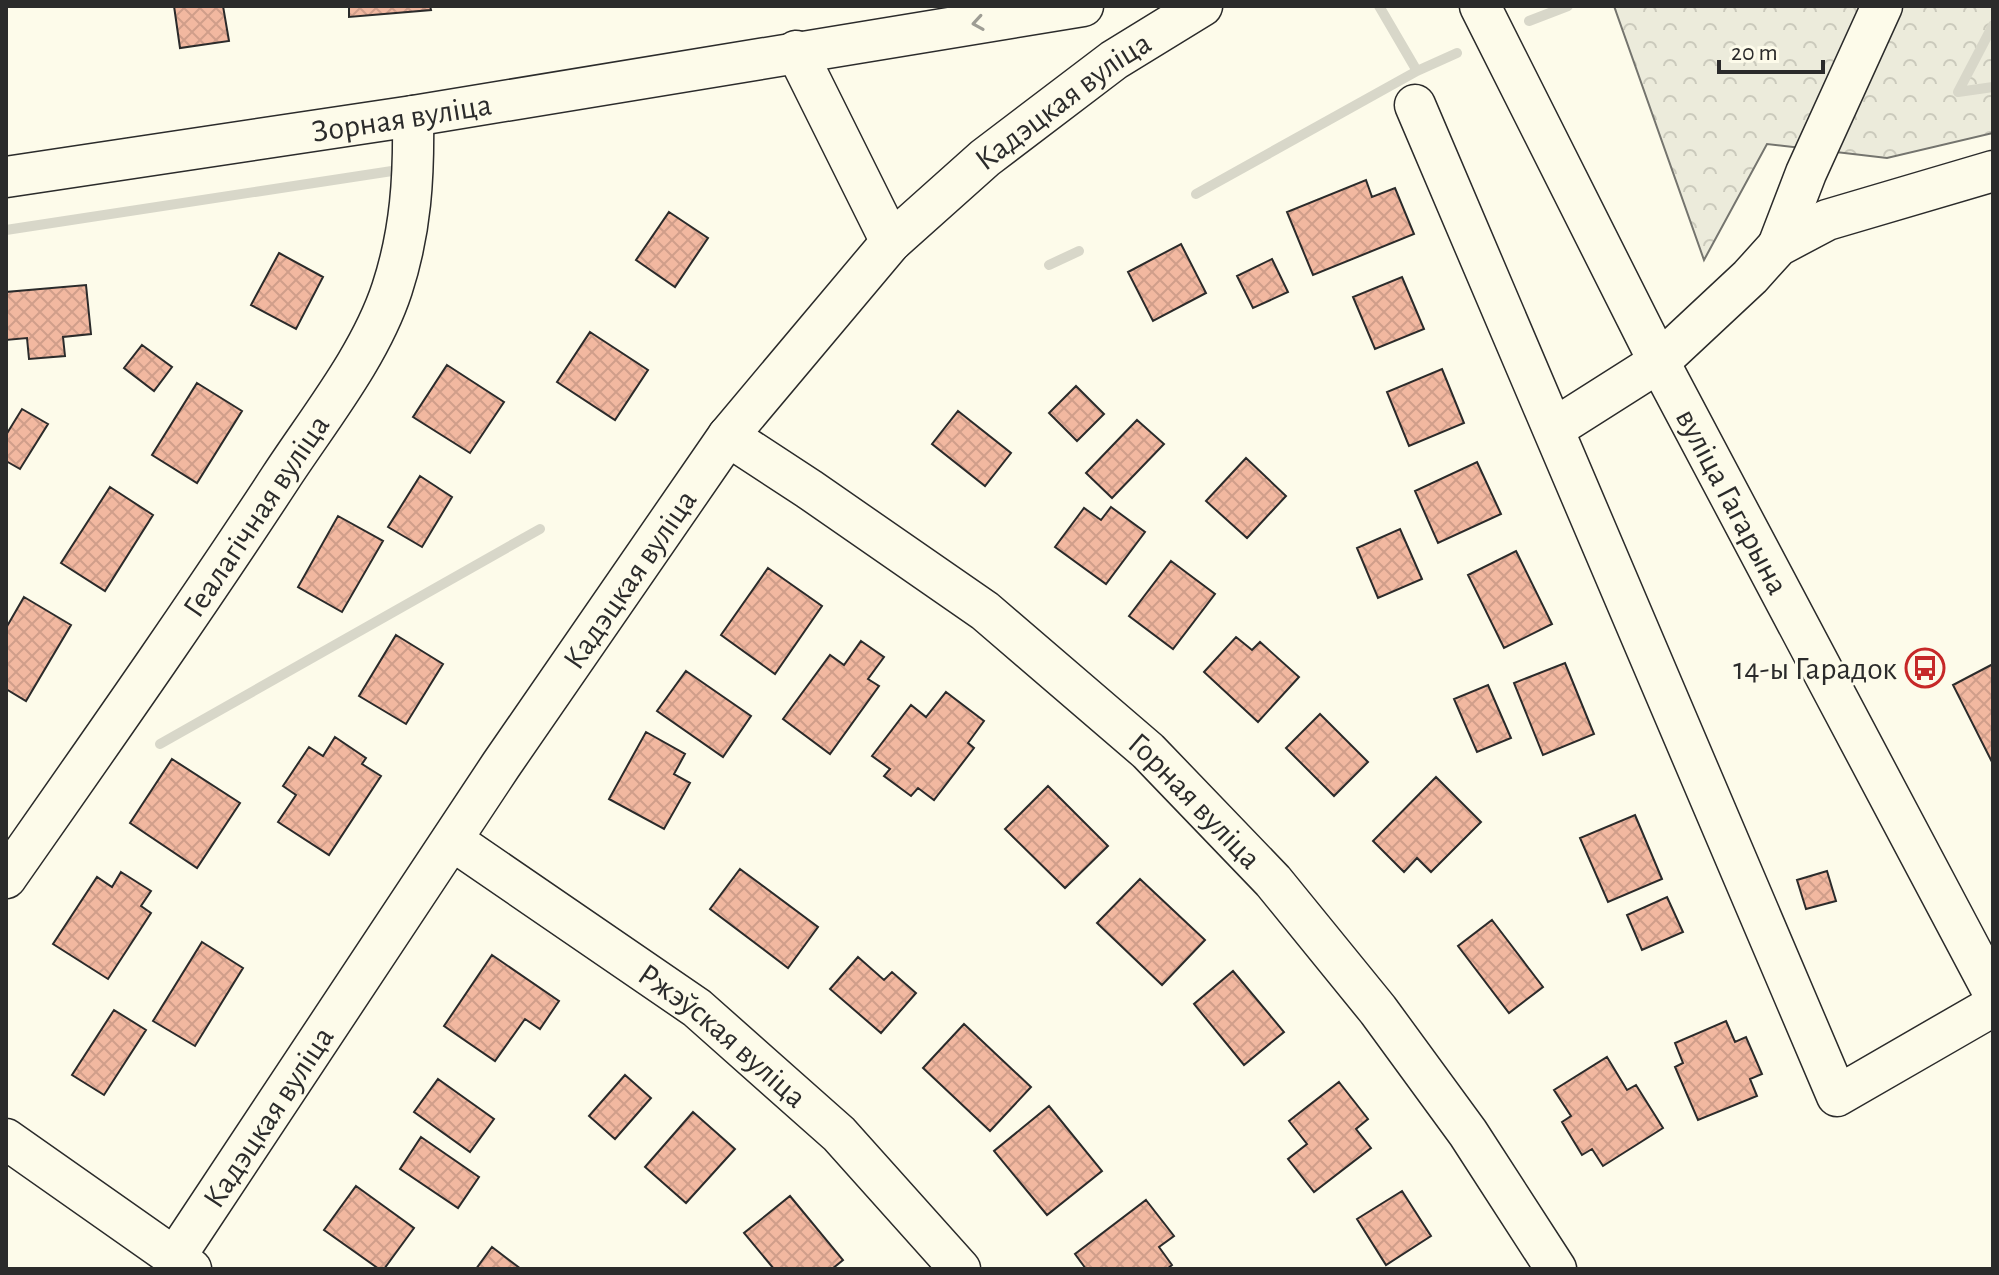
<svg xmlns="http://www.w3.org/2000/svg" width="1999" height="1275" viewBox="0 0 1999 1275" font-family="'Alegreya Sans',sans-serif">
  <defs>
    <pattern id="forest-crowns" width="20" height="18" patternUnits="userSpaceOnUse" patternTransform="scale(2)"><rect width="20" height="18" fill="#ecebdb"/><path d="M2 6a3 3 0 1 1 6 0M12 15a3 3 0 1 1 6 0" fill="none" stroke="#cbcabc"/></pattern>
    <pattern id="building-cross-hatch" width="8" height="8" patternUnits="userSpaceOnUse" patternTransform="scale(2)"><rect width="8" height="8" fill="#f2b8a0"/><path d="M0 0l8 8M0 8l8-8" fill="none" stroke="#d09e8a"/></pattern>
  </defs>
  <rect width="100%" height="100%" fill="#fdfbea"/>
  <path fill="url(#forest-crowns)" stroke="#74746e" stroke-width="2" d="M1614 6H1993V133L1887 158 1767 144 1704 260Z"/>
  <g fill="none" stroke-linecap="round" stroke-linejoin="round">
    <path stroke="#d8d7c9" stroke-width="10" d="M1379 6 1417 71
      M1529 21 1568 6
      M1993 25 1958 92 1993 87
      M1196 194 1417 71 1457 53
      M6 230 392 171
      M1049 265 1079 251
      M160 744 540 529"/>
  </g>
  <path fill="url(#building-cross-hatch)" stroke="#2b2b2b" stroke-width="2" d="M174 6H223L229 41 180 48Z
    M349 6H430L431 10 349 17Z
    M1366 180 1372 197 1395 188 1414 234 1313 275 1287 212Z
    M669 212 708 238 675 287 636 260Z
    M1181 244 1206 293 1153 321 1128 272Z
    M279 253 323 277 296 329 251 305Z
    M1272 259 1288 292 1253 308 1237 276Z
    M1402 277 1424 329 1375 349 1353 297Z
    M86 285 91 334 63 337 65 356 29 359 27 338 6 340V292Z
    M590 332 648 370 615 420 557 382Z
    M142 345 172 367 154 391 124 368Z
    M447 365 504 402 470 453 413 417Z
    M1442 369 1464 423 1409 446 1387 392Z
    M197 383 242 411 197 483 152 455Z
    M1076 386 1104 414 1077 441 1049 413Z
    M22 409 48 424 20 469 6 461V435Z
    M958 411 1011 453 985 486 932 444Z
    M1137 420 1164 444 1112 498 1086 473Z
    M1246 458 1286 496 1247 538 1206 501Z
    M1477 462 1501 514 1438 543 1415 491Z
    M420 476 452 497 422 547 388 527Z
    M110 487 153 515 105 591 61 563Z
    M1111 507 1145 532 1106 584 1055 547 1084 508 1101 520Z
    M338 516 383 541 342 612 298 587Z
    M1400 529 1422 579 1378 598 1357 548Z
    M1516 551 1552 624 1504 648 1468 575Z
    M1171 561 1215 594 1173 649 1129 616Z
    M768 568 822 606 775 674 721 635Z
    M24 597 71 625 26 701 6 689V628Z
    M396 635 443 664 406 724 359 696Z
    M1236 637 1252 650 1260 642 1299 677 1258 722 1204 672Z
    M861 641 884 657 868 679 879 686 830 754 783 719 830 655 844 665Z
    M1565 663 1594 734 1543 755 1514 683Z
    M1993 664V764L1953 685Z
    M686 671 751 716 723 757 657 711Z
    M1488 685 1511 738 1477 752 1454 699Z
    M946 692 984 721 968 743 974 748 934 800 918 788 911 796 884 776 890 769 872 756 911 705 926 717Z
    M1320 714 1368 762 1334 796 1286 748Z
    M646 732 685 754 674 774 690 783 664 829 609 799Z
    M335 737 366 758 362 764 381 776 329 855 278 822 296 795 283 786 309 747 323 756Z
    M172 759 240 803 197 868 130 823Z
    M1436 777 1481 822 1431 872 1417 858 1404 872 1373 841Z
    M1048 786 1108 846 1065 888 1005 829Z
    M1635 815 1662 879 1608 902 1580 838Z
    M740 869 818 927 788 968 710 909Z
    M1827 871 1836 901 1806 909 1797 880Z
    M121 872 151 891 141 906 151 913 108 979 53 944 97 877 112 887Z
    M1140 879 1205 940 1162 985 1097 923Z
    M1667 897 1683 932 1642 950 1627 915Z
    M1492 920 1543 987 1509 1013 1458 946Z
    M202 942 243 968 195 1046 153 1021Z
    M492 955 559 1001 540 1029 525 1019 495 1061 444 1026Z
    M858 957 884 980 892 972 916 993 881 1033 830 989Z
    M1233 971 1284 1032 1244 1065 1194 1004Z
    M114 1010 146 1030 104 1095 72 1075Z
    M1726 1021 1735 1042 1746 1037 1762 1074 1750 1079 1757 1096 1698 1120 1675 1067 1683 1063 1675 1043Z
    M964 1024 1031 1087 990 1131 923 1068Z
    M1607 1057 1627 1090 1636 1085 1663 1128 1603 1166 1592 1149 1582 1155 1562 1122 1571 1116 1554 1090Z
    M625 1075 651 1098 615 1139 589 1116Z
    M438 1079 494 1119 470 1152 414 1112Z
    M1339 1082 1368 1119 1356 1129 1371 1148 1314 1192 1288 1159 1307 1144 1289 1121Z
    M1049 1106 1102 1171 1047 1215 994 1151Z
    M693 1112 735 1149 686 1203 645 1167Z
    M421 1137 479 1177 458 1208 400 1169Z
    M356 1186 414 1228 384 1269H379L324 1230Z
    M1402 1191 1431 1236 1386 1265 1357 1219Z
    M790 1196 843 1260 832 1269H774L744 1233Z
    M1146 1200 1174 1236 1159 1247 1172 1265 1167 1269H1086L1075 1254Z
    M492 1247 521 1269H476Z"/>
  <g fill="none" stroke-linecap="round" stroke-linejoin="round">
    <g stroke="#2b2b2b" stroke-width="43">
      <g id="minor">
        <path id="s1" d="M1480 6 1659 362 1993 992"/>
        <path d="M796 51 891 242"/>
        <path d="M1415 105 1837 1096 1993 1006"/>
        <path id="s2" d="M6 177 413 116 1083 6"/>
        <path d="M1778 246 1806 173 1882 6"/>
        <path d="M1555 428 1659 362 1750 277 1778 246 1827 220 1993 171"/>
        <path id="s3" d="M728 436 809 489 985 611 1148 751 1273 881 1378 1010 1468 1133 1556 1269"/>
        <path id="s4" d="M452 840 697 1008 839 1134 960 1269"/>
        <path id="s5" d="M6 878C99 745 192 613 281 477 319 419 370 356 392 289 411 231 414 177 413 116"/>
        <path d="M6 1139 191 1269"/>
        <path id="s6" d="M175 1257 501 765 728 436 891 242 985 158 1114 60 1202 6"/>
      </g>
    </g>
    <use href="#minor" stroke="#fdfbea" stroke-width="40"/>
  </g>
  <defs><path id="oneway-chevron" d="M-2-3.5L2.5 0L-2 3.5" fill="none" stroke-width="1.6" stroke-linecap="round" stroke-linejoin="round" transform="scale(2)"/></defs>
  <use stroke="#9e9d94" href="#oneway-chevron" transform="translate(978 23) rotate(171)"/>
  <defs>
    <g id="bus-ring" transform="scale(2)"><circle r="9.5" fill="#fdfbea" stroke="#c62828" stroke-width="1.5"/><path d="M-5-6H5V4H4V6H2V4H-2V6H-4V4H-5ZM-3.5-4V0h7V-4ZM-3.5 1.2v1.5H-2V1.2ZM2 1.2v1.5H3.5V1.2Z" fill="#c62828"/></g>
  </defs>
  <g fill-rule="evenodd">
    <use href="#bus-ring" x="1925" y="668"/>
  </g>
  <g text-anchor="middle" stroke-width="6" stroke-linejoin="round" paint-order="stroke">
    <g font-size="32" fill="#2b2b2b" stroke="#fdfbea">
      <text dy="11" stroke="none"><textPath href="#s6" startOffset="1466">Кадэцкая вуліца</textPath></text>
      <text dy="11" stroke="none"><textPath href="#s2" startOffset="400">Зорная вуліца</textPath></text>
      <text dy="11" stroke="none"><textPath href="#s1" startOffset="556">вуліца Гагарына</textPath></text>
      <text dy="11" stroke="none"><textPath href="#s5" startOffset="440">Геалагічная вуліца</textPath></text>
      <text dy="11" stroke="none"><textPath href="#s6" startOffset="816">Кадэцкая вуліца</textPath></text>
      <text dy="11" stroke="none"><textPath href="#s3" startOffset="594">Горная вуліца</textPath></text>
      <text dy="11" stroke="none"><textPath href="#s4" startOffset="334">Ржэўская вуліца</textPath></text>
      <text dy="11" stroke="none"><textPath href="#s6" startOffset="168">Кадэцкая вуліца</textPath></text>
    </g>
    <g font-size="32" fill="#2b2b2b" stroke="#fdfbea" text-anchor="end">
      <text x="1897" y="679">14-ы Гарадок</text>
    </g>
  </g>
  <rect width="1999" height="1275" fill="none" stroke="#2b2b2b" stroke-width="16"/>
  <path d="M1719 60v12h104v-12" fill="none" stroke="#2b2b2b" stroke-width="4"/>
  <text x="1731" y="60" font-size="24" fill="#2b2b2b" stroke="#fdfbea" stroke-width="6" paint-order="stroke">20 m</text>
</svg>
